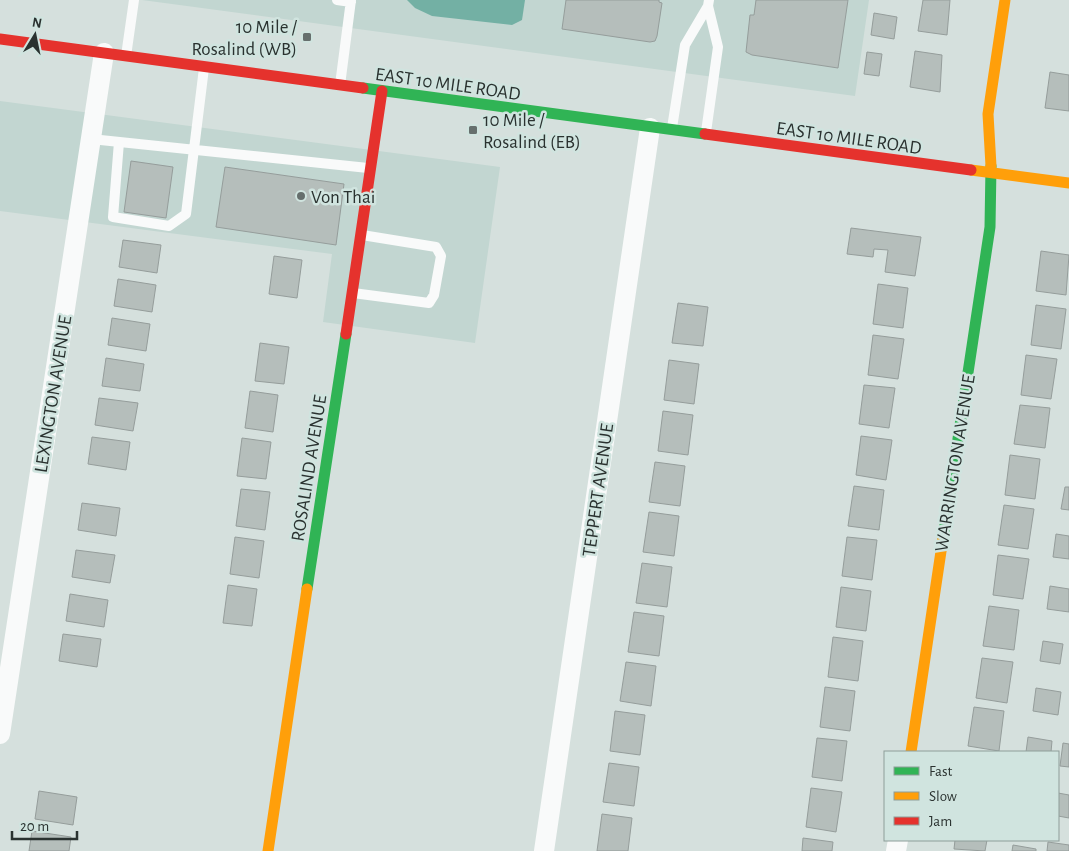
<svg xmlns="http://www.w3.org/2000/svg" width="1069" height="851" viewBox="0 0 1069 851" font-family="'Alegreya Sans',sans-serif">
  <rect width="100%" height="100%" fill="#d5e0dd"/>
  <path fill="#c2d6d1" d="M142 0H869L855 96Z
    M0 101 500 167 475 343 323 322 332 254 0 211Z"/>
  <path fill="#73b0a4" d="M407 0H525L522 20 512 25 432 16 415 8Z"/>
  <path fill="#b5bebb" stroke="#959d9b" d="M566 0H659V2L662 3 657 36 655 41 650 42 562 29Z
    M756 0H848L838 68 752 55 746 52 750 15H754Z
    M923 0H950L947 35 918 31Z
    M874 13 897 17 894 39 871 35Z
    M915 51 942 55 940 92 910 87Z
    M867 52 882 54 879 76 864 74Z
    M1050 72 1069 75V111L1045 108Z
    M131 161 173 167 166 218 124 212Z
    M225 167 344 184 336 245 216 227Z
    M851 228 921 237 915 276 885 272 888 250 874 249 873 257 847 254Z
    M123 240 161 245 157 273 119 267Z
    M1041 251 1069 255 1066 295 1036 291Z
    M274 256 302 260 297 298 269 294Z
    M118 279 156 285 152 312 114 306Z
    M878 284 908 288 903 328 873 324Z
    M678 303 708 307 703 346 672 343Z
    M1036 305 1066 309 1061 349 1031 345Z
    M112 318 150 324 146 351 108 345Z
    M873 335 904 339 898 379 868 375Z
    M260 343 289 347 284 384 255 381Z
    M1026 355 1057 359 1051 399 1021 395Z
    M106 358 144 364 140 391 102 386Z
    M669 360 699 364 694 404 664 400Z
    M864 385 895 388 889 428 859 424Z
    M250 391 278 395 273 432 245 428Z
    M99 398 138 403 133 431 95 425Z
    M1020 405 1050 408 1045 448 1014 444Z
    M663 411 693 415 688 455 658 451Z
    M861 436 892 440 886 480 856 475Z
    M92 437 130 442 126 470 88 464Z
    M242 438 271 442 266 479 237 476Z
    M1010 455 1040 459 1035 499 1005 495Z
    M655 462 685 466 680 506 649 502Z
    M854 486 884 490 879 530 848 526Z
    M1065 487H1069V510L1061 509Z
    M241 489 270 492 265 530 236 526Z
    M82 503 120 508 116 536 78 530Z
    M1004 505 1034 509 1028 549 998 545Z
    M649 512 679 516 674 556 643 552Z
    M1056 534 1069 536V559L1053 557Z
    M235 537 264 541 259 578 230 574Z
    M847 537 877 540 872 580 842 576Z
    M76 550 115 555 110 583 72 577Z
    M998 555 1029 559 1023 599 993 595Z
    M642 563 672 567 667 607 636 603Z
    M228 585 257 589 252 626 223 623Z
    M1050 586 1069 589V612L1047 609Z
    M841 587 871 591 866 631 836 627Z
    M70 594 108 600 104 627 66 621Z
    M989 606 1019 610 1014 650 983 646Z
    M634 612 664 616 659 656 628 652Z
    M63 634 101 639 97 667 59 661Z
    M833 637 863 641 858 681 828 677Z
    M1043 641 1063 644 1060 664 1040 661Z
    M982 658 1013 662 1007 703 976 698Z
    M626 662 656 666 651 706 620 701Z
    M825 687 855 691 850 731 820 727Z
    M1036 688 1061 692 1058 715 1033 711Z
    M974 707 1004 711 999 751 968 746Z
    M615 711 645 715 640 755 610 751Z
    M1028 737 1052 741 1051 752H1026Z
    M817 738 847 741 842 781 812 777Z
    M1063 743 1069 744V767L1060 766Z
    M609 763 639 767 634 806 603 802Z
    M811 788 842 792 836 832 806 827Z
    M39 791 77 797 73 825 35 819Z
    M1058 793 1069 795V818L1058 816Z
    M602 814 632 818 628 851H597Z
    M32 831 71 837 69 851H29Z
    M803 838 833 842 832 851H802Z
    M955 840H987L985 851 954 849Z
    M1048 842 1069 845V851H1047Z
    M1013 845 1036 849V851H1012Z"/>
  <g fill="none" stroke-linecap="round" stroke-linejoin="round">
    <path stroke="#f9fafa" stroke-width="10" d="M337 0 351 2
      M126 56 134 0
      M340 85 351 0
      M672 128 685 45 708 6
      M706 132 718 47 708 6 709 0
      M91 139 368 168
      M119 142 113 217 169 226 186 214 204 68
      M353 293 429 303 434 295 441 256 436 247 362 235"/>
    <path stroke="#f9fafa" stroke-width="20" d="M0 734 104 53
      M544 851 650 128
      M896 851 898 840"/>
    <path stroke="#30b455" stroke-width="11" d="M363 88 705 134
      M943 538 990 227 991 166
      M307 589 346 334"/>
    <path stroke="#ff9f0a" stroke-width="11" d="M991 166 988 114 1005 0
      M971 170 1069 183
      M911 752 943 538
      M268 851 307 589"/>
    <path stroke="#e5322d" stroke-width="11" d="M0 39 363 88
      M705 134 971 170
      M346 334 382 91"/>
  </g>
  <g fill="#666f6d" stroke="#d0e4df" stroke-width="2">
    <rect x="302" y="32" width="10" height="10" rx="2.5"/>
    <rect x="468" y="125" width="10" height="10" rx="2.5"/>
    <circle cx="301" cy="196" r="5"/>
  </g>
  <g text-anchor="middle" stroke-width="5" stroke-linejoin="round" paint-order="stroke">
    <g font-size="19" fill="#2a3230" stroke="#d0e4df" text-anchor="start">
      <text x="297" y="33" text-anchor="end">10 Mile /<tspan x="297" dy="22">Rosalind (WB)</tspan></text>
      <text x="483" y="126">10 Mile /<tspan x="483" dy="22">Rosalind (EB)</tspan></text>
      <text x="311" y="203">Von Thai</text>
    </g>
    <g font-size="19" fill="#2a3230" stroke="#d0e4df">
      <text transform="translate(448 83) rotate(8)" y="7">EAST 10 MILE ROAD</text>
      <text transform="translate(849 137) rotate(8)" y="7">EAST 10 MILE ROAD</text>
      <text transform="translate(52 394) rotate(-81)" y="7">LEXINGTON AVENUE</text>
      <text transform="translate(954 463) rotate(-81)" y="7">WARRINGTON AVENUE</text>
      <text transform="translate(308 468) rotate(-81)" y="7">ROSALIND AVENUE</text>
      <text transform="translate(597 490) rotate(-82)" y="7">TEPPERT AVENUE</text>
    </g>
  </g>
  <rect x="884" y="751" width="175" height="90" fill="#d0e4df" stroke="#8e9d99"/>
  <rect x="894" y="767" width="25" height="8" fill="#30b455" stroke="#8e9d99"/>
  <text x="929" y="776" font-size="15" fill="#2a3230">Fast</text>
  <rect x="894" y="792" width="25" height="8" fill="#ff9f0a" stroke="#8e9d99"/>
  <text x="929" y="801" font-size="15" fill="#2a3230">Slow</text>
  <rect x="894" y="817" width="25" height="8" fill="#e5322d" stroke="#8e9d99"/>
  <text x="929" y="826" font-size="15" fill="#2a3230">Jam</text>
  <g transform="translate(35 35) rotate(10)" stroke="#d0e4df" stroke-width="4" paint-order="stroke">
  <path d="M0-4L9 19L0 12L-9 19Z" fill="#2a3230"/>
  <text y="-8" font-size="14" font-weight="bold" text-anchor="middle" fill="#2a3230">N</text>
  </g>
  <path d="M12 831v8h65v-8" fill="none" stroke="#2a3230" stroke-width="2.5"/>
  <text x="20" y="831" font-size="15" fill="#2a3230" stroke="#d0e4df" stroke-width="4" paint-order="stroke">20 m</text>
</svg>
